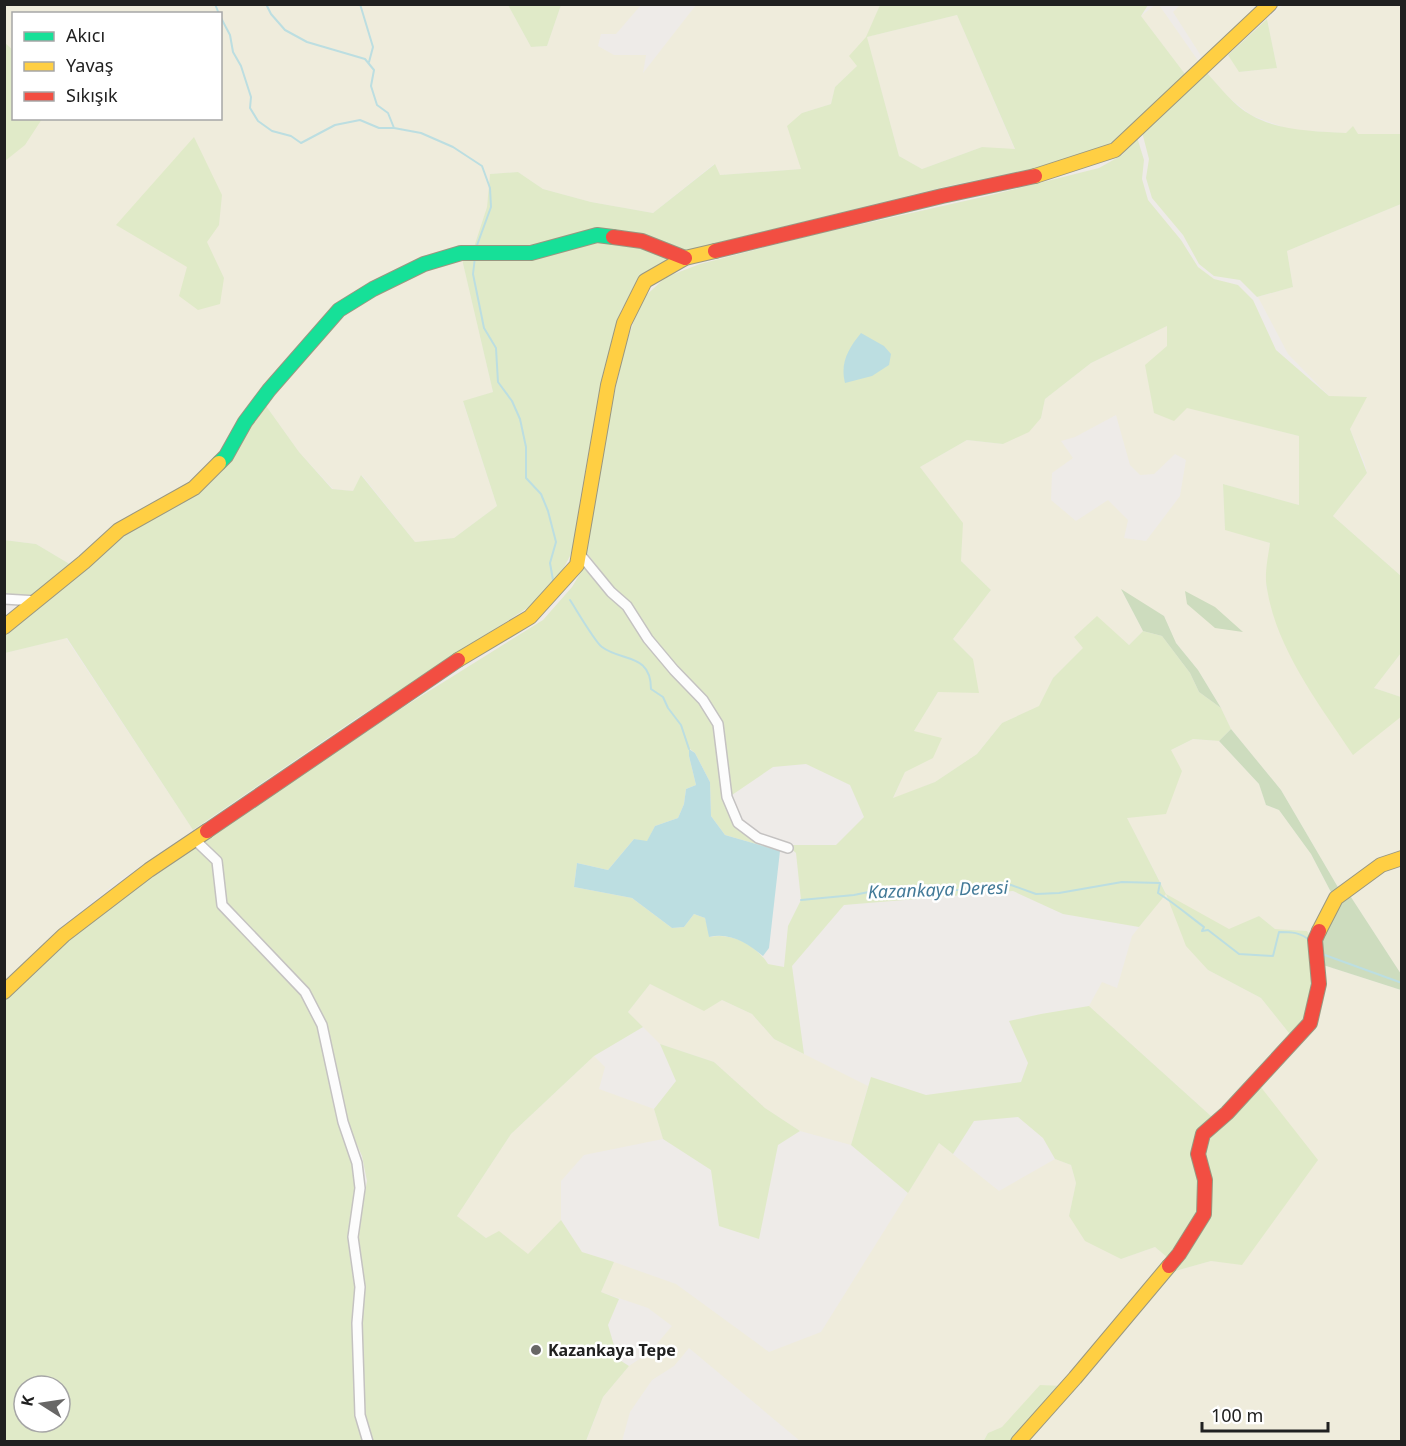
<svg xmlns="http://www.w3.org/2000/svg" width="1406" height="1446" viewBox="0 0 1406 1446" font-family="'Noto Sans',sans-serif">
  <rect width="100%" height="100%" fill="#eeebe8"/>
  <path fill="#efecdc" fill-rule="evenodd" d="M4 5H508L531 47 547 46 561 5H641L616 34H601L598 46 614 55H646L643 73 696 5H880L867 37 957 15 1015 150 982 147 922 169 899 156 867 38 857 66 835 87 831 104 802 113V169L720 175 714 164 653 213 591 202 543 189 518 172 490 174 487 207 473 250 337 307 223 455 192 485 73 566 36 544 5 540ZM14 14H220V118H14Z
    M1155 5H1159L1199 62 1185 74 1141 16Z
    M1180 5H1261L1203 59 1173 12Z
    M1283 5H1401V134H1358L1291 130 1251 115 1228 97 1207 73 1228 55 1240 72 1277 68 1267 19Z
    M1401 204V576L1333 516 1367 473 1364 461 1350 429 1329 396 1288 354 1258 297 1293 287 1287 251Z
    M461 255 493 392 463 402 497 506 454 538 415 542 362 475 353 491 333 489 299 452 264 403 342 312 425 266Z
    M1167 326V346L1187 407 1299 436V505L1223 484 1225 529 1270 543 1266 587 1353 754 1401 716V853L1339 889 1281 790 1231 729 1221 708 1198 670 1176 643 1164 616 1122 591 1143 631 1129 645 1097 617 1074 637 1084 648 1053 678 1040 706 1002 723 977 754 935 782 893 799 905 772 914 731 938 692 973 659 953 639 991 590 961 561 962 523 920 467 967 440 1003 444 1041 418 1045 399 1091 363ZM1116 415 1130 465 1140 475 1154 474 1175 454 1186 460 1180 496 1146 541 1124 538 1128 520 1108 500 1076 521 1051 500 1052 473 1073 458 1061 441 1075 437Z
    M66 638 193 830 120 880 65 923 5 981V653Z
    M1401 653V697L1374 688Z
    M1193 739 1219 741 1259 784 1266 805 1279 810 1311 854 1333 896 1312 939 1307 931 1275 929 1259 916 1229 930 1166 895 1208 970 1261 998 1293 1038 1252 1081 1212 1117 1089 1006 1102 982 1117 988 1132 936 1166 893 1126 817 1171 750Z
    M1401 860V974L1349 894Z
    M1320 964 1401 990V1441L1022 1442 1168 1273 1211 1261 1242 1264 1260 1086 1314 1025Z
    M650 984 704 1010 722 1000 752 1014 774 1039 868 1086 851 1145 800 1131 765 1108 714 1062 660 1044 628 1012Z
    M594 1056 605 1067 599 1089 654 1109 663 1139 584 1155 561 1181V1220L528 1255 499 1232 486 1238 457 1216 511 1134Z
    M939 1143 999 1191 1055 1159 1071 1165 1076 1183 1069 1216 1121 1259 1155 1247 1168 1258 1063 1386 1002 1427 988 1433 983 1441H800L689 1348 674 1366 652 1380 630 1412 622 1441 586 1442 603 1397 629 1366 650 1352 672 1326 648 1308 601 1292 614 1262 676 1284 769 1352 821 1332Z"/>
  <path fill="#e0eac8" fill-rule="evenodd" d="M508 5H561L547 46 531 47Z
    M880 5H1148L1141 16 1185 74 1113 142 1073 160 944 187 680 252 597 230 530 249 473 250 487 207 490 174 518 172 543 189 591 202 653 213 715 164 720 175 801 169 787 126 802 113 831 104 835 87 857 66 849 56 866 37ZM957 15 1015 149 982 147 922 169 899 156 867 37Z
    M1267 19 1277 68 1239 72 1228 55Z
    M5 43 13 50 14 118 42 119 25 145 5 161Z
    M1207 73C1220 87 1233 105 1251 115 1278 131 1315 131 1346 133L1353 126 1358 134H1401V204L1287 251 1293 287 1257 297 1240 280 1214 276 1199 264 1183 235 1152 198 1146 178 1149 159 1142 132Z
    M194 137 222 195 219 225 207 242 224 278 220 304 198 310 179 296 187 267 116 225Z
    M1137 137 1144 160 1142 179 1148 200 1181 240 1198 267 1214 279 1238 285 1253 300 1276 350 1329 396 1367 397 1350 429 1367 473 1333 516 1401 576V653L1374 688 1401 697 1402 716 1353 755C1319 704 1277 650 1267 589 1264 575 1268 557 1270 543L1225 530 1223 484 1299 505V436L1187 408 1174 421 1154 413 1145 365 1167 346V326L1091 363 1045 399 1041 418 1029 432 1003 444 967 440 920 467 963 523 961 561 991 590 953 639 973 659 979 693 938 692 914 731 942 738 933 758 905 772 893 798 935 782 977 754 1002 723 1039 706 1053 678 1083 648 1074 637 1097 616 1129 645 1143 631 1162 636 1190 673 1199 692 1221 708 1231 729 1219 741 1193 739 1171 750 1182 771 1166 814 1127 818 1166 894 1229 929 1259 916 1275 929 1307 931 1312 939 1315 985 1307 1022 1293 1038 1261 998 1208 970 1186 946 1166 894 1139 927 1063 914 1013 891 844 905 792 966 804 1054 774 1039 752 1014 722 1000 704 1011 650 984 628 1012 643 1027 594 1056 511 1134 457 1216 486 1238 499 1231 528 1254 561 1220 582 1252 614 1262 601 1292 619 1299 608 1325 618 1359 629 1366 603 1397 586 1441H372L364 1413 360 1324 363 1280 357 1234 367 1181 362 1156 346 1120 326 1021 302 982 226 904 221 859 202 841 402 708 543 620 572 587 584 567 609 596 623 608 649 647 701 702 716 725 724 799 736 824 756 840 781 847 780 851 725 835 711 816 710 782 695 753 690 749 689 756 696 785 686 789 684 804 678 818 655 826 647 842 634 839 608 870 577 863 574 887 632 898 672 928 684 927 694 914 705 918 710 937C732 932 756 945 768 964L784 967 788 926 801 900 796 853 787 845H836L864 817 850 785 806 764 773 767 729 797 722 724 705 697 674 666 650 637 630 602 614 588 587 553 602 447 626 343 642 299 666 277 700 264 809 236 987 196 1099 168 1122 155Z
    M597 237 641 244 673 257 647 271 621 310 603 373 580 499 575 539 570 556 559 577 532 605 354 720 193 830 67 638 5 653 4 633 115 538 182 499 264 403 299 452 332 489 353 491 361 475 415 542 454 538 497 506 463 401 493 392 461 255 535 258Z
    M4 540 36 544 73 566 36 597 5 595Z
    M194 846 214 863 219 910 282 972 301 994 320 1031 354 1162 355 1186 349 1234 350 1257 356 1297 364 1441 5 1442V998L49 955 122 898ZM24 1386H60V1422H24Z
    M1089 1006 1212 1117 1198 1132 1200 1182V1214L1168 1258 1155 1247 1121 1259 1085 1241 1069 1216 1076 1183 1071 1165 1055 1159 1043 1138 1018 1117 974 1121 953 1154 939 1143 908 1193 851 1145 871 1077 926 1095 1021 1082 1028 1063 1009 1021 1041 1014Z
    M660 1044 714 1062 765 1108 800 1131 778 1145 759 1239 719 1226 711 1170 663 1139 654 1109 676 1081Z
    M1260 1086 1318 1160 1242 1265 1211 1261 1168 1273 1207 1217 1202 1155 1206 1137Z
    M1040 1385 1063 1386 1013 1441 983 1442 988 1433 1002 1427Z"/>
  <path fill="#cddcbe" d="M1121 589 1164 616 1176 643 1198 670 1221 708 1199 692 1190 673 1162 636 1143 631Z
    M1185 591 1215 607 1243 632 1215 628 1187 604Z
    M1231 729 1281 790 1339 889 1333 896 1311 854 1279 810 1266 805 1259 784 1219 741Z
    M1349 894 1401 974V990L1320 964 1319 941 1338 902Z"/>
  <path fill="#bcdee1" d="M861 333 884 346 891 354 889 365 872 376 845 383C840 363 848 349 861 333Z
    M689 749 695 753 710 782 711 816 725 835 780 851 769 948 763 956C747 943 730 932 709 937L705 918 694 914 684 927 672 928 632 898 574 887 577 863 608 870 634 839 647 841 655 826 678 818 684 804 686 789 696 785 689 756Z"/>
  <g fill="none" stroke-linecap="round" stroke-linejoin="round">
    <path stroke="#bcdee1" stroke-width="2" d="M215 4 219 14
      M266 4 271 14 285 30 307 42 365 59 374 70 371 86 377 105 388 113 394 128 421 133 453 147 482 166 490 188 491 207 476 248
      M360 4 373 47 369 62
      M220 16 230 35 233 52 241 66 251 97 250 108 258 121 272 131 291 136 301 143 335 125 360 120 379 128H393
      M475 257 473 274 484 328 496 348 498 382 512 401 520 419 526 447V478L541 494 548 511 556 542 550 563 553 580
      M570 600C576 609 595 642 602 647 622 662 651 653 651 689L663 697 668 708 681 725 689 749
      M801 900 854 895 888 888 914 891 958 890 973 887 993 888 1011 885 1036 894 1059 893 1122 882 1160 883 1158 893C1174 903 1188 915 1204 927L1202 931 1208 930 1239 954 1273 956 1279 932C1291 932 1301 932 1310 941
      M1322 954 1402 983"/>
    <g stroke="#c4c2c1" stroke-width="12">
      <path id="street" d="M579 553 611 592 627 606 648 639 674 670 703 700 718 724 727 797 738 823 758 838 788 848
        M4 599 37 601
        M194 839 217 861 222 905 305 992 322 1025 343 1122 357 1163 360 1188 353 1237 360 1287 357 1323 360 1415 368 1442"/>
    </g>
    <g stroke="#999780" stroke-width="16">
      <path id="fast" d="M219 463 226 456 245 422 269 390 339 310 373 289 424 264 461 253H531L597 235 613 237"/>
    </g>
    <g stroke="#999780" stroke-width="16">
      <path id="slow" d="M1035 176 1115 150 1270 4
        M4 627 84 562 119 530 194 488 219 463
        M458 660 530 617 577 565 608 385 624 323 645 281 685 258 715 251
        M1319 931 1336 898 1381 865 1402 858
        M4 992 64 935 149 870 207 831
        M1018 1442 1075 1378 1169 1266"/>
    </g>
    <g stroke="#999780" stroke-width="16">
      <path id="jam" d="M613 237 642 241 685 258
        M715 251 942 196 1035 176
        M207 831 458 660
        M1169 1266 1179 1254 1204 1214 1205 1180 1198 1154 1203 1134 1227 1113 1310 1023 1319 984 1315 940 1319 931"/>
    </g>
    <use href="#street" stroke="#fcfcfc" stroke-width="9"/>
    <use href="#fast" stroke="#16e098" stroke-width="14"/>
    <use href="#slow" stroke="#ffcf43" stroke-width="14"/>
    <use href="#jam" stroke="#f24e42" stroke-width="14"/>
  </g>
  <circle fill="#686766" stroke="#fff" stroke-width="2" cx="536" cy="1350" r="6"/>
  <g text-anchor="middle" stroke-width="5" stroke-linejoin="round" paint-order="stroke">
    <g font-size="16" font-weight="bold" fill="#202020" stroke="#fff" text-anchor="start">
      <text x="548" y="1356">Kazankaya Tepe</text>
    </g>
    <g font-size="18" font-style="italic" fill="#437a98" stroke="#fff">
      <text transform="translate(938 890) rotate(-2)" y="6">Kazankaya Deresi</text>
    </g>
  </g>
  <rect width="1406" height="1446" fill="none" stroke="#202020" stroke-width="12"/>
  <rect x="12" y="12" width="210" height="108" fill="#ffffff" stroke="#a6a6a6" stroke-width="1.5"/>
  <rect x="24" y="32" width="30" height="9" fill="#16e098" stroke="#a6a6a6" stroke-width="1.5"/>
  <text x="66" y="42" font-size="18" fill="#202020">Akıcı</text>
  <rect x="24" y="62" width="30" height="9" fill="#ffcf43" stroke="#a6a6a6" stroke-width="1.5"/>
  <text x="66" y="72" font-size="18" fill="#202020">Yavaş</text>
  <rect x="24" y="92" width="30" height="9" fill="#f24e42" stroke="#a6a6a6" stroke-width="1.5"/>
  <text x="66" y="102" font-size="18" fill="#202020">Sıkışık</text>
  <g transform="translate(42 1404) rotate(282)"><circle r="28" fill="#ffffff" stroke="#a6a6a6" stroke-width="1.5"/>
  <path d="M0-4.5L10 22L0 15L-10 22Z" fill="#686766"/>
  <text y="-9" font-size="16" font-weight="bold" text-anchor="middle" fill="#202020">K</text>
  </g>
  <path d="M1202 1422v9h126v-9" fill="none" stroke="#202020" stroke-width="3"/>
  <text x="1211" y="1422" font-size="18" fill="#202020" stroke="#ffffff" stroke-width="4.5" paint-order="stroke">100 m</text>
</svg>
